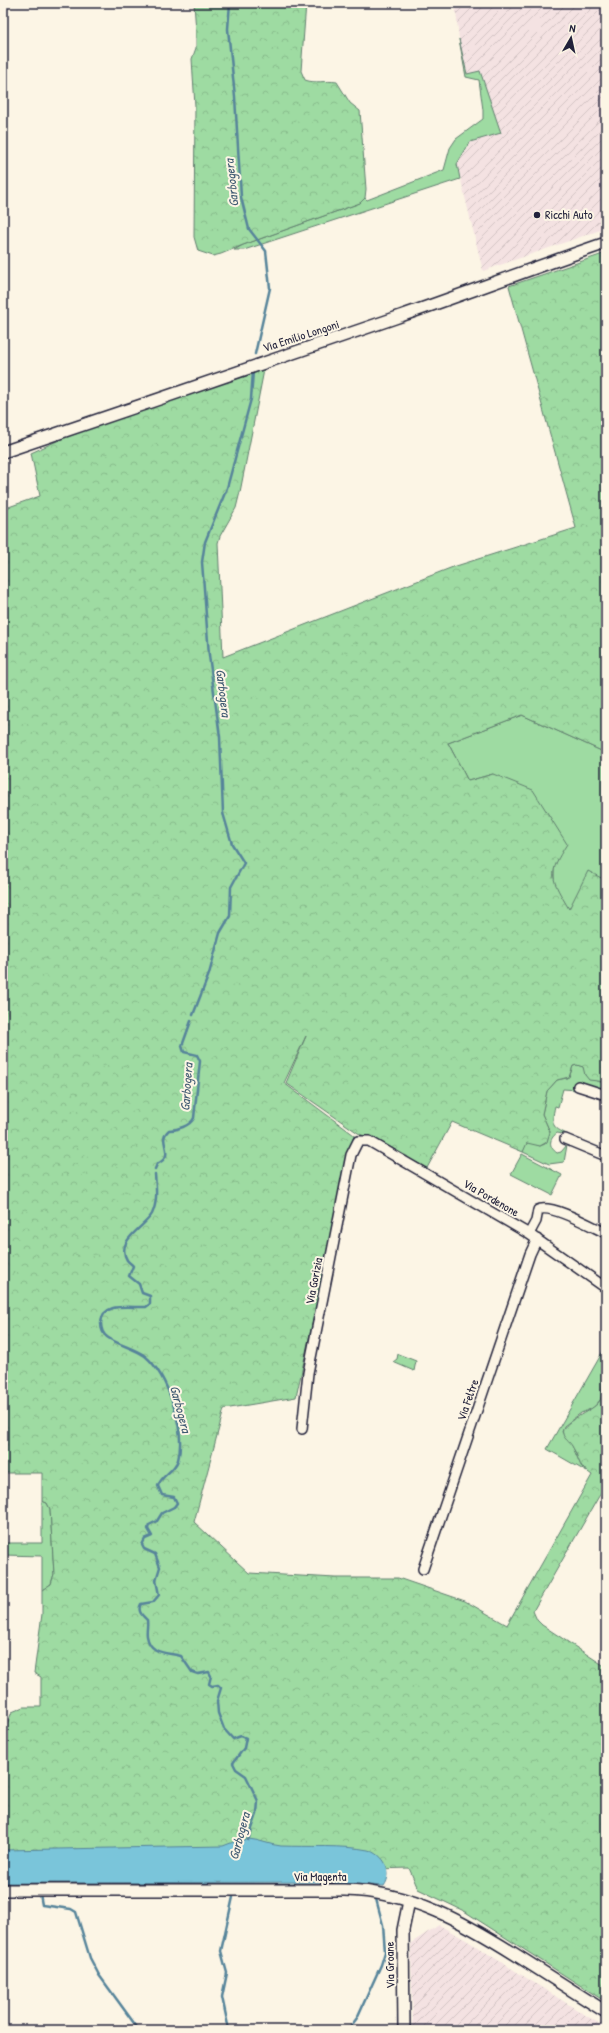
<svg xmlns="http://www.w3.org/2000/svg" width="609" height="2033" viewBox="0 0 609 2033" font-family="'Patrick Hand',sans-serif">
  <defs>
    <pattern id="industrial-furrows" width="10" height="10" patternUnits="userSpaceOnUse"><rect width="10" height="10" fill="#f4e2e2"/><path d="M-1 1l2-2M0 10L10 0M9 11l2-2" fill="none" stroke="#d1c2c3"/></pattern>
    <pattern id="forest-crowns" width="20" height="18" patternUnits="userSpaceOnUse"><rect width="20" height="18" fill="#9edba2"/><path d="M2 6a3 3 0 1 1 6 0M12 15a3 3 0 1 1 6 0" fill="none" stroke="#88bc8c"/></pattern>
  </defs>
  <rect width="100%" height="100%" fill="#fcf5e5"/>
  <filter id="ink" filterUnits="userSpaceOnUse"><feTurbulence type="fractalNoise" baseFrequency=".025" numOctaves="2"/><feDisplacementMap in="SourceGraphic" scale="8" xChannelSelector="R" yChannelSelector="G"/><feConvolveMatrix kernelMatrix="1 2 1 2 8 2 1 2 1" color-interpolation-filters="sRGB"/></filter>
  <g filter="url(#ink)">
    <path fill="url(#industrial-furrows)" d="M455 3H606V228L483 271 457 164 470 142 500 133 480 71 467 75 459 39Z
      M439 1925 466 1940 606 2028V2030H413L411 1943Z"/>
    <path fill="#9edba2" stroke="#607e6e" d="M459 39 467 74 480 71 501 133 470 142 457 164 460 179 244 250H234L243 245 360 203 365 198 367 200 444 170 450 148 456 139 483 119V110L479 80 466 77Z
      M522 715 606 753V885L605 880 569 910 554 884V864L493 774 468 781 448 743Z
      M577 1065 584 1067 585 1075 600 1082H606V1092L563 1089 558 1107 555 1106C551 1125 551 1127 569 1135L557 1133C548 1140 549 1147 557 1153L561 1152 567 1145 564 1162 549 1164 523 1152 525 1144 529 1142 540 1146 545 1144 550 1132 542 1114 547 1091 557 1080 567 1078 570 1075 573 1066Z
      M522 1154 562 1175 552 1195 511 1174Z
      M606 1346V1367L603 1376 601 1399 593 1408 581 1413 564 1426 562 1432 572 1445 581 1466 587 1472 547 1449Z
      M398 1354 416 1361 414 1371 393 1362 397 1359Z
      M42 1501 47 1503 50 1509 54 1574 51 1584 42 1590V1556L3 1555V1543H42Z"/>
    <path fill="url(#forest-crowns)" stroke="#607e6e" d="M194 3H306L301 71 305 80C316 84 325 80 337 82L350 103 360 111 366 189 365 198 360 203 243 245 221 254 213 256 198 251 194 237 195 106 192 59 196 48V32Z
      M606 253V753L522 715 448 743 468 781 493 774 533 790 567 844C547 875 551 878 569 909L588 871 605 880 606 1082 589 1080 585 1075 583 1067 577 1065 573 1066 569 1077 557 1080 547 1091 542 1114 550 1132 547 1142 540 1146 527 1143 523 1152 452 1122 427 1168 358 1133 286 1083 306 1036 284 1083 354 1135 296 1397 224 1409 194 1522 249 1573 335 1578H398L465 1601 507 1625 592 1475C576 1464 581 1461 572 1446 570 1442 564 1439 563 1434 558 1423 593 1411 599 1402 606 1392 601 1378 606 1367V1484L533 1611 537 1620 542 1625 606 1667V2002L464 1911 418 1889 409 1868 3 1881V1733L12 1712 24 1707H41V1677L34 1673 42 1614V1590L51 1584 54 1574 50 1509 47 1503 42 1501V1473H3V583L5 568 3 509 40 496 31 453 85 428 264 370 240 492 236 508 220 536 218 543 223 657 453 567 576 528 509 286Z"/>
    <path fill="#7ac5da" stroke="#57849a" d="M249 1839C260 1840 270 1845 281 1846 308 1847 343 1845 368 1850 384 1854 394 1872 384 1886L322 1882 3 1883V1850L223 1846 236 1841Z"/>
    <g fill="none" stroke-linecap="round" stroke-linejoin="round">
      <path stroke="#57849a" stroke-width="2.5" d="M230 3 228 29 235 97 241 197 249 229 266 251 270 288 255 354
        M193 1015 209 974 220 933 230 916 231 887 244 863 232 844 223 813 220 737 209 655 202 562 205 542 227 488 251 399 253 371
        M155 1169 157 1164C178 1154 155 1142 169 1130 177 1130 190 1126 194 1118L200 1061 197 1055 184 1052 182 1046 191 1021
        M155 1174C156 1188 158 1201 152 1214 144 1228 115 1240 127 1260 129 1263 132 1264 133 1266L129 1276 139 1284 142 1293 150 1296V1304L146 1307C130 1308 102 1301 101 1323 101 1329 102 1333 107 1337 118 1345 134 1348 145 1356 168 1375 186 1431 178 1460 174 1472 161 1475 158 1486L162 1495 174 1497 177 1503 174 1507 162 1513 157 1521 149 1525 148 1529 152 1536 145 1539 142 1545 144 1549 155 1554 160 1567 156 1580 159 1595 153 1602 141 1604C137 1611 142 1615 147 1620 148 1626 146 1631 147 1636 150 1655 167 1652 181 1656L192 1672 198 1674 209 1672 211 1676 209 1684 212 1686 218 1685 221 1688 217 1701 218 1713 224 1729 233 1739 241 1736 246 1738 244 1748 233 1763 236 1769 246 1776 258 1801 257 1814 248 1840
        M40 1894 42 1905 71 1909 76 1912 90 1958 99 1975 139 2030
        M229 2030 222 1997 227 1973 221 1951 233 1897
        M348 2030 357 2018 381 1965 385 1952 383 1925 376 1899"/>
      <g stroke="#22223b" stroke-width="12">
        <path id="minor" d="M578 1086 606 1095
          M565 1139 606 1156
          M529 1234 536 1221 538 1210C550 1203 593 1227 606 1233
          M302 1429 308 1373 351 1155 358 1141H369L529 1234 606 1288
          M423 1569 530 1254 537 1239"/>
      </g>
      <g stroke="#22223b" stroke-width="14">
        <path id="tertiary" d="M3 452C134 408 264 363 395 318 465 294 535 267 606 243
          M3 1890H344C411 1891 466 1923 521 1958 549 1976 578 1994 606 2012
          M404 2030 403 1930 409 1901"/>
      </g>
      <use href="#minor" stroke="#fcf5e5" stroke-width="9"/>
      <use href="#tertiary" stroke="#fcf5e5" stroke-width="11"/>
    </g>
  </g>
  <circle fill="#22223b" stroke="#fcf5e5" stroke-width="1.5" cx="537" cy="215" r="4"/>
  <g text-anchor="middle" stroke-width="4" stroke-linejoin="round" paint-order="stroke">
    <g font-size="12" fill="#22223b" stroke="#fcf5e5" text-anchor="start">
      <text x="545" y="219">Ricchi Auto</text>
    </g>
    <g font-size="12" fill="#22223b" stroke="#fcf5e5">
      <text transform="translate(301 336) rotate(-18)" y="4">Via Emilio Longoni</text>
      <text transform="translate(491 1198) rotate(30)" y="4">Via Pordenone</text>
      <text transform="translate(314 1281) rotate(-79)" y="4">Via Gorizia</text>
      <text transform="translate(468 1400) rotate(-71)" y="4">Via Feltre</text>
      <text x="320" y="1881">Via Magenta</text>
      <text transform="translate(390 1965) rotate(-91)" y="4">Via Groane</text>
    </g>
    <g font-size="13" font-style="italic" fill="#415b73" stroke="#fcf5e5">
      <text transform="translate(231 183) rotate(-96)" y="5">Garbogera</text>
      <text transform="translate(224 693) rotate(83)" y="5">Garbogera</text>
      <text transform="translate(186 1087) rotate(-86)" y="5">Garbogera</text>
      <text transform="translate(181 1409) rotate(75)" y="5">Garbogera</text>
      <text transform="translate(239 1836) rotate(-75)" y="5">Garbogera</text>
    </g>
  </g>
  <rect width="609" height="2033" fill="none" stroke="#fcf5e5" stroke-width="16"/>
  <rect x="8" y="8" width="593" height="2017" fill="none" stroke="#22223b" stroke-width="1.5" filter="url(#ink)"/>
  <g transform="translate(571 38) rotate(9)" stroke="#fcf5e5" stroke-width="3" paint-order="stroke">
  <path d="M0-3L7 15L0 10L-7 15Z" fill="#22223b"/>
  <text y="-6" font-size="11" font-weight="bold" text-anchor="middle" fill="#22223b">N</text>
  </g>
</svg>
